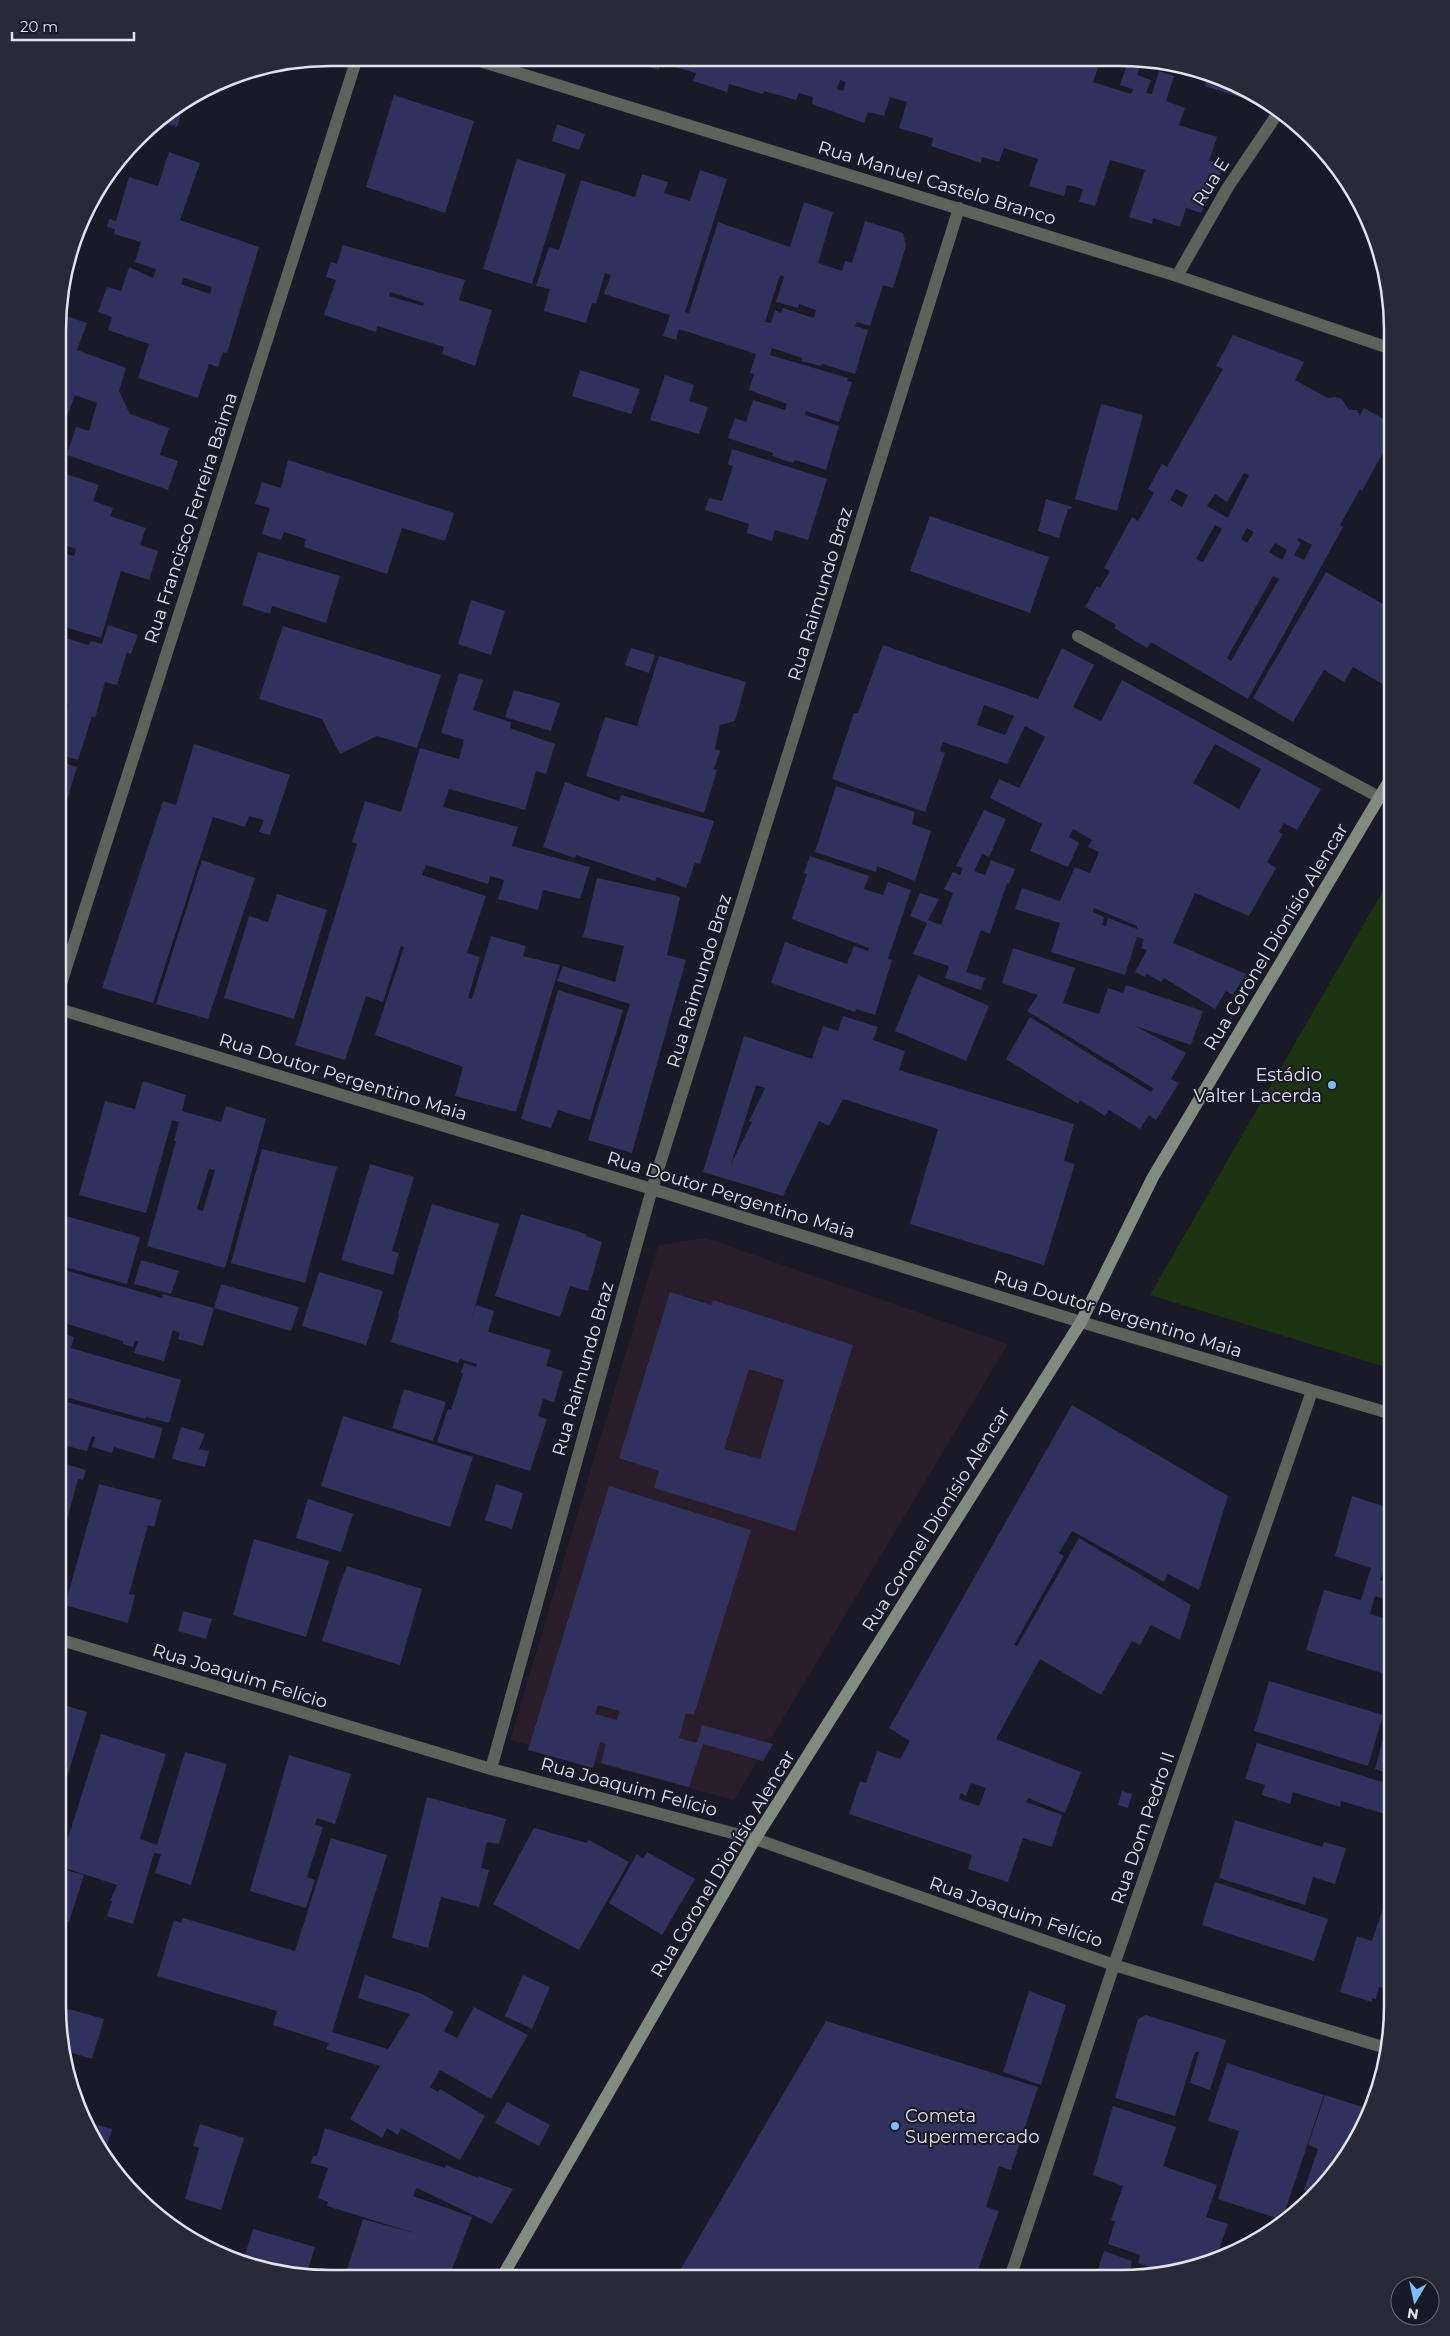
<svg xmlns="http://www.w3.org/2000/svg" width="1450" height="2336" viewBox="0 0 1450 2336" font-family="Montserrat,sans-serif">
  <rect width="100%" height="100%" fill="#191928"/>
  <path fill="#2a1d2a" d="M706 1238 1008 1344 734 1800 510 1740 658 1245Z"/>
  <path fill="#1c3310" d="M1392 875V1369L1150 1295Z"/>
  <path fill="#31315e" fill-rule="evenodd" d="M625 58 995 61V59L1085 60 1084 64 1098 68 1093 82 1131 94 1133 89 1120 85 1128 62 1140 66 1137 75 1151 80 1146 93 1152 94 1159 71 1174 76 1166 101 1185 108 1179 125 1217 137 1209 161 1224 166 1201 213 1186 208 1180 227 1153 218 1152 224 1129 217 1145 170 1110 160 1095 206 1079 202 1083 189 1067 185 1064 196 1029 186 1038 159 1004 148 999 162 982 157 981 163 931 146 933 138 899 128 907 102 890 97 884 116 868 112 864 123 812 104 813 97 799 93 796 100 764 91 763 94 729 84 727 92 693 81 696 73 661 63 659 70 625 60ZM840 80 846 82 843 91 837 89Z
    M1142 60H1156L1177 66 1175 73 1142 62Z
    M1209 74 1225 78 1257 97 1255 102 1205 86Z
    M394 95 474 121 445 213 366 187Z
    M184 104 177 127 157 121Z
    M557 124 585 134 579 150 552 141Z
    M169 152 200 163 180 220 259 247 227 353 223 352 218 367 209 364 198 398 138 378 149 344 108 330 112 317 98 312 107 287 121 291 129 267 153 278 156 269 135 262 141 242 114 234 115 229 107 227 109 219 116 221 129 177 158 186ZM184 278 212 287 210 294 181 284Z
    M517 159 566 174 532 284 483 269Z
    M700 170 727 179 685 312 689 313 718 222 790 247 804 202 833 212 818 263 842 271 845 261 852 263 865 221 903 233 906 246 893 288 883 285 870 326 857 322 855 326 868 330 855 374 822 364 821 366 801 361 802 358 772 348 770 355 848 378 847 381 852 382 839 422 806 411 805 415 839 426 826 470 795 460 793 463 772 456 773 453 728 438 735 418 746 422 753 400 785 410 787 404 749 390 754 374 750 373 756 354 679 329 676 340 663 336 670 315 604 294 611 275 605 273 596 304 592 303 586 323 544 311 550 289 536 286 549 247 559 250 581 180 635 197 642 174 668 182 664 193 690 201ZM780 275 784 277 776 302 798 308 799 304 816 310 814 318 783 308 781 313 775 310 771 323 765 322Z
    M343 245 465 280 459 300 492 310 475 366 442 354 444 347 377 326 376 332 324 315 336 280 326 277 331 262 337 264ZM390 292 424 303 423 306 389 296Z
    M60 314 87 323 77 350 126 368 119 391 130 414 169 428 160 455 178 461 168 490 67 455 76 427 89 431 97 403 75 395 66 419 60 417Z
    M1233 335 1304 362 1295 380 1328 398 1336 397 1342 399 1349 410H1357L1360 416 1364 408 1392 424V436L1362 491 1360 489 1340 525 1343 527 1248 699 1151 642 1147 648 1114 628 1116 625 1085 607 1097 586 1100 588 1110 571 1104 568 1132 517 1138 521 1154 493 1148 489 1162 464 1167 467 1223 369 1216 366ZM1244 473 1249 475 1228 518 1207 506 1215 494 1227 502ZM1176 489 1188 495 1182 507 1170 500ZM1215 525 1222 529 1203 562 1196 559ZM1247 528 1254 532 1247 543 1241 539ZM1299 538 1312 545 1304 560 1294 555 1301 543 1298 541ZM1275 543 1287 550 1282 560 1269 552ZM1273 576 1279 579 1231 661 1227 658Z
    M580 370 640 389 631 414 572 396Z
    M665 375 694 385 689 401 708 407 699 434 650 420Z
    M1101 404 1143 415 1117 511 1075 499Z
    M732 449 827 479 808 540 775 530 772 541 747 533 749 524 705 510 709 498 722 501 733 466 728 464Z
    M288 460 454 513 445 541 402 528 387 574 304 547 306 539 284 532 281 540 262 534 270 508 255 504 262 482 281 488Z
    M60 472 99 485 93 501 113 508 110 516 146 528 140 545 158 551 149 580 121 571 101 638 59 625V552L74 556 76 549 59 543Z
    M1046 499 1072 507 1071 509H1068L1059 538 1038 531Z
    M930 516 1049 557 1030 613 910 571Z
    M258 552 340 576 326 623 272 606 270 614 242 605Z
    M1326 572 1392 609V687L1391 689 1353 667 1344 682 1324 670 1293 722 1253 698Z
    M471 600 505 611 491 655 458 644Z
    M108 625 138 635 131 654 127 652 117 685 105 682 95 718 92 716 78 760 59 754V707L67 709 68 705 59 702V636L88 645 91 641 102 644Z
    M283 626 441 675 417 748 377 736 340 754 322 719 259 699Z
    M883 645 1038 699 1062 648 1094 665 1073 707 1101 721 1122 680 1321 789 1297 830 1284 823 1279 832 1283 834 1267 862 1276 868 1249 916 1195 893 1173 943 1246 974 1233 995 1226 991 1215 1009 1164 978 1161 982 1147 974 1145 977 1135 972 1147 950 1141 948 1144 939 1137 937 1125 975 1051 952 1060 923 1015 909 1022 888 1060 901 1075 867 1090 873 1099 852 1088 847 1092 840 1073 829 1069 837 1079 843 1068 867 1030 851 1042 824 990 798 999 779 1019 788 1045 737 1025 726 1007 764 943 742 940 751 945 753 925 812 832 779 854 713H858ZM984 705 1014 716 1005 735 977 725ZM1215 744 1261 769 1239 809 1193 783ZM1094 908 1137 926V929L1108 918 1106 926 1102 925 1104 917 1093 912Z
    M631 648 655 655 649 673 625 665Z
    M659 656 746 682 735 721 720 725 715 749 720 751 714 769 717 770 704 813 586 776 605 717 637 726Z
    M459 673 483 680 473 710 511 722 510 728 555 744 546 774 536 771 525 810 449 789 443 807 518 827 512 846 590 867 580 899 543 890 538 910 498 899 504 880 490 876 488 884 426 865 422 875 486 896 467 953 480 957 468 998 472 999 491 936 526 946 523 956 560 965 516 1112 455 1096 463 1067 375 1035 404 947 401 946 383 1002 366 996 345 1060 295 1045 357 844 352 842 365 801 401 812 420 748 459 759 464 740 441 733Z
    M514 690 560 703 551 731 505 717Z
    M194 744 290 775 270 835 259 832 264 820 249 816 245 827 213 817 153 1003 102 988 163 801 176 805Z
    M59 761 77 767 60 824H59Z
    M565 782 619 801 621 795 714 821 700 864 695 863 686 888 657 877 655 881 576 855 575 858 543 847Z
    M836 786 915 812 912 824 931 831 915 881 877 866 876 872 815 852Z
    M984 810 1006 819 989 857 982 854 974 871 985 875 991 860 1015 869 1009 884 1007 883 990 934 981 930 966 972 985 978 981 990 945 978 949 966 913 954 927 923 910 916 920 893 939 899 928 920 941 925 953 893 944 889 953 872 960 875 963 868 956 866Z
    M810 856 869 876 864 889 883 895 888 882 911 890 888 959 892 960 875 1015 856 1009 855 1012 771 983 785 942 847 964 854 946 868 951 869 948 792 919 807 874 804 873Z
    M202 860 255 878 208 1019 156 1004Z
    M597 878 678 896 680 898 667 955 686 960 632 1153 588 1140 630 1004 557 981 563 966 615 982 624 946 583 937Z
    M277 894 327 910 294 1019 224 998 249 916 268 922Z
    M1013 948 1075 968 1063 1003 1099 1014 1108 988 1123 993 1126 985 1203 1011 1191 1045 1135 1026 1186 1053 1171 1079 1179 1083 1156 1120 1149 1115 1140 1129 1109 1110 1105 1116 1080 1100 1078 1104 1006 1059 1030 1017 1151 1092 1153 1088 1027 1011 1038 995 1002 983Z
    M918 975 989 1006 966 1061 895 1031Z
    M558 990 623 1010 590 1120 558 1110 551 1128 521 1119Z
    M843 1016 878 1027 873 1040 905 1051 899 1070 1074 1124 1064 1161 1075 1164 1044 1265 910 1224 938 1129 843 1099 829 1126 819 1121 783 1196 703 1172 744 1036 812 1059 823 1026 838 1031ZM756 1085 765 1088 749 1121 752 1122 731 1164Z
    M143 1081 186 1095 182 1111 221 1122 226 1106 266 1119 225 1268 147 1246 176 1141H174L179 1122 172 1120 146 1213 79 1195 105 1101 135 1109ZM209 1169 215 1170 203 1211 197 1209Z
    M262 1149 337 1167 305 1283 231 1263Z
    M370 1164 414 1177 392 1251 399 1253 393 1275 341 1260Z
    M432 1204 499 1224 472 1317 476 1305 494 1311 488 1332 551 1350 546 1366 563 1371 554 1402 543 1399 538 1416 547 1419 530 1471 437 1442 447 1411 448 1409 451 1410 463 1374 461 1372 464 1363 476 1367 477 1364 460 1359 458 1363 391 1342 399 1315 398 1314Z
    M59 1214 140 1237 127 1284 58 1265Z
    M521 1214 586 1234V1236L602 1242 588 1291 570 1286 560 1317 495 1296Z
    M141 1260 179 1271 171 1294 134 1284Z
    M64 1270 162 1298 163 1294 214 1308 221 1284 299 1307 291 1331 214 1308 203 1346 178 1339 180 1333 173 1330 164 1361 134 1353 138 1341H135L133 1347 123 1344V1341L58 1321V1290Z
    M319 1272 383 1291 366 1345 302 1326Z
    M670 1292 711 1305 713 1300 853 1345 795 1531 654 1488 659 1471 619 1458ZM749 1369 784 1380 760 1459 724 1449Z
    M58 1332 74 1337 71 1348 181 1380 169 1423 146 1417 145 1419 69 1398 67 1402 163 1428 154 1459 114 1447 112 1453 92 1447 95 1437 92 1436 87 1451 58 1444Z
    M404 1389 446 1402 433 1441 392 1428Z
    M1072 1405 1228 1496 1199 1590 1168 1574 1164 1582 1072 1531 1059 1553 1064 1556 1014 1645 1017 1646 1079 1538 1191 1605 1180 1640 1151 1625 1140 1645 1132 1641 1101 1695 1040 1659 996 1739 1081 1772 1065 1813 1028 1798 1026 1802 1062 1815 1052 1847 1023 1838 1008 1882 968 1869 972 1855 849 1814 860 1781 866 1783 877 1751 900 1759 910 1741 889 1728ZM971 1783 986 1788 979 1806 959 1799 961 1793 966 1796Z
    M343 1416 473 1457 450 1527 321 1486Z
    M181 1427 205 1434 199 1449 209 1451 205 1467 172 1459Z
    M58 1462 86 1470 83 1480 78 1479 59 1550Z
    M99 1484 161 1500 154 1527 148 1525 129 1594 135 1595 128 1623 65 1605Z
    M496 1484 523 1493 512 1529 485 1520Z
    M609 1486 751 1530 694 1715 686 1713 679 1738 697 1743 702 1725 773 1744 763 1761 703 1744 689 1787 601 1763 606 1744 600 1742 593 1768 528 1750ZM598 1705 620 1711 617 1720 595 1714Z
    M1352 1496 1392 1509V1564L1385 1562 1380 1580 1392 1584V1601L1375 1596 1370 1614 1392 1621V1676L1306 1650 1324 1590 1361 1600 1371 1568 1335 1556Z
    M308 1499 353 1514 341 1552 296 1538Z
    M254 1539 329 1561 306 1637 233 1615Z
    M347 1566 422 1589 400 1665 322 1641 340 1584Z
    M183 1611 212 1619 206 1639 178 1631Z
    M1269 1681 1383 1715 1368 1766 1254 1731Z
    M58 1703 87 1712 58 1807Z
    M1390 1713H1392V1775L1375 1769Z
    M101 1734 166 1754 140 1839 157 1845 185 1752 227 1764 191 1885 155 1873 161 1854 154 1853 133 1924 107 1916 112 1901H110L117 1885 59 1866Z
    M1257 1743 1392 1785V1816L1341 1801 1340 1807 1293 1792 1290 1804 1262 1795 1265 1785 1245 1779Z
    M289 1755 351 1774 335 1824 317 1818 315 1825 323 1827 307 1877 315 1880 306 1908 250 1891Z
    M1122 1791 1132 1794 1128 1808 1118 1805Z
    M427 1797 506 1819 499 1844 487 1842 481 1868 489 1870 479 1907 441 1897 428 1948 392 1938Z
    M1235 1820 1322 1847 1324 1842 1346 1848 1335 1884 1313 1877 1305 1905 1219 1878Z
    M534 1828 587 1843 589 1840 629 1862 579 1950 493 1904Z
    M331 1838 387 1855 332 2032 388 2049 410 2014 358 1998 365 1975 422 1994 454 2012 444 2031 457 2038 474 2007 528 2035 491 2099 440 2070 430 2087 438 2092 440 2089 485 2116 460 2160 401 2128 398 2135 387 2128 382 2138 350 2119 380 2066 326 2049 329 2043 273 2025 277 2011 157 1976 174 1920 181 1923 183 1918 295 1951Z
    M647 1852 695 1879 662 1935 609 1903 637 1854 643 1859Z
    M58 1868 84 1875 69 1922 58 1919Z
    M1215 1882 1328 1919 1314 1961 1202 1925Z
    M1385 1903 1392 1905V1991L1379 1987 1376 1999 1372 1998V2002L1340 1992 1357 1936 1372 1941Z
    M523 1975 550 1987 532 2029 505 2016Z
    M1029 1991 1066 2005 1041 2085 1003 2072Z
    M58 2006 104 2019 92 2059 66 2051Z
    M1146 2015 1226 2040 1210 2090 1190 2083 1199 2052H1195L1175 2116 1115 2098 1138 2019Z
    M826 2021 1038 2087 1011 2170 999 2166 986 2207 999 2211 975 2278 676 2277Z
    M1227 2063 1324 2095 1282 2220 1218 2199 1239 2131 1208 2121Z
    M1325 2095 1372 2110 1336 2172 1315 2194 1304 2190 1318 2149 1308 2145Z
    M507 2102 550 2125 539 2146 495 2123Z
    M1113 2106 1176 2127 1163 2166 1217 2185 1206 2217 1228 2224 1215 2260 1160 2271 1138 2263 1140 2255 1108 2244 1115 2221 1111 2220 1123 2186 1093 2175Z
    M95 2124 112 2129 104 2156 92 2134Z
    M200 2124 244 2138 221 2210 185 2199 199 2148 193 2146Z
    M325 2128 445 2168 446 2165 478 2178V2176L513 2189 492 2224 417 2188 413 2196 472 2217 449 2277 345 2276 363 2219 418 2234 327 2206 328 2202 318 2198 328 2168 311 2163 313 2156H317Z
    M253 2229 315 2247 306 2276H294L243 2262Z
    M1104 2251 1132 2261 1130 2270 1142 2274 1121 2278H1095Z"/>
  <g fill="none" stroke-linecap="round" stroke-linejoin="round">
    <path stroke="#5d625b" stroke-width="12" d="M1177 276 1228 187 1280 110
      M1078 636 1379 797
      M59 990 357 58
      M59 1009 652 1189 1081 1322 1392 1414
      M58 1639 491 1769 755 1839 1114 1965 1386 2048
      M491 1769 652 1189 959 208
      M1010 2278 1114 1965 1312 1391"/>
    <path stroke="#5d625b" stroke-width="12" d="M470 58 1177 276 1392 349"/>
    <path stroke="#828b7f" stroke-width="12" d="M502 2277 755 1839 1081 1322 1153 1177 1392 776"/>
  </g>
  <g fill="#7abff8" stroke="#191928" stroke-width="2">
    <circle cx="1332" cy="1085" r="5"/>
    <circle cx="895" cy="2126" r="5"/>
  </g>
  <g text-anchor="middle" stroke-width="4" stroke-linejoin="round" paint-order="stroke">
    <g font-size="18" fill="#e2e2ed" stroke="#191928">
      <text transform="translate(1211 182) rotate(-58)" y="6">Rua E</text>
      <text transform="translate(937 183) rotate(17)" y="6">Rua Manuel Castelo Branco</text>
      <text transform="translate(191 518) rotate(-72)" y="6">Rua Francisco Ferreira Baima</text>
      <text transform="translate(820 594) rotate(-73)" y="6">Rua Raimundo Braz</text>
      <text transform="translate(1276 937) rotate(-59)" y="6">Rua Coronel Dionísio Alencar</text>
      <text transform="translate(699 981) rotate(-73)" y="6">Rua Raimundo Braz</text>
      <text transform="translate(343 1077) rotate(17)" y="6">Rua Doutor Pergentino Maia</text>
      <text transform="translate(731 1195) rotate(17)" y="6">Rua Doutor Pergentino Maia</text>
      <text transform="translate(1118 1314) rotate(17)" y="6">Rua Doutor Pergentino Maia</text>
      <text transform="translate(583 1369) rotate(-74)" y="6">Rua Raimundo Braz</text>
      <text transform="translate(936 1519) rotate(-58)" y="6">Rua Coronel Dionísio Alencar</text>
      <text transform="translate(240 1676) rotate(17)" y="6">Rua Joaquim Felício</text>
      <text transform="translate(629 1787) rotate(15)" y="6">Rua Joaquim Felício</text>
      <text transform="translate(1143 1828) rotate(-71)" y="6">Rua Dom Pedro II</text>
      <text transform="translate(723 1864) rotate(-59)" y="6">Rua Coronel Dionísio Alencar</text>
      <text transform="translate(1016 1912) rotate(19)" y="6">Rua Joaquim Felício</text>
    </g>
    <g font-size="18" fill="#e2e2ed" stroke="#191928" text-anchor="end">
      <text x="1322" y="1081">Estádio<tspan x="1322" dy="21">Valter Lacerda</tspan></text>
      <text x="905" y="2122" text-anchor="start">Cometa<tspan x="905" dy="21">Supermercado</tspan></text>
    </g>
  </g>
  <path d="M0 0H1450V2336H0ZM330 66H1120A264 264 0 0 1 1384 330V2006A264 264 0 0 1 1120 2270H330A264 264 0 0 1 66 2006V330A264 264 0 0 1 330 66Z" fill="#292938" fill-rule="evenodd"/>
  <path fill="none" stroke="#e2e2ed" stroke-width="2.5" d="M330 66H1120A264 264 0 0 1 1384 330V2006A264 264 0 0 1 1120 2270H330A264 264 0 0 1 66 2006V330A264 264 0 0 1 330 66Z"/>
  <g transform="translate(1415 2301) rotate(189)"><circle r="24" fill="#191928" stroke="#696977"/>
  <path d="M0-4L9 19L0 12L-9 19Z" fill="#7abff8"/>
  <text y="-8" font-size="14" font-weight="bold" text-anchor="middle" fill="#e2e2ed">N</text>
  </g>
  <path d="M12 32v8h122v-8" fill="none" stroke="#e2e2ed" stroke-width="2.5"/>
  <text x="20" y="32" font-size="15" fill="#e2e2ed" stroke="#191928" stroke-width="4" paint-order="stroke">20 m</text>
</svg>
